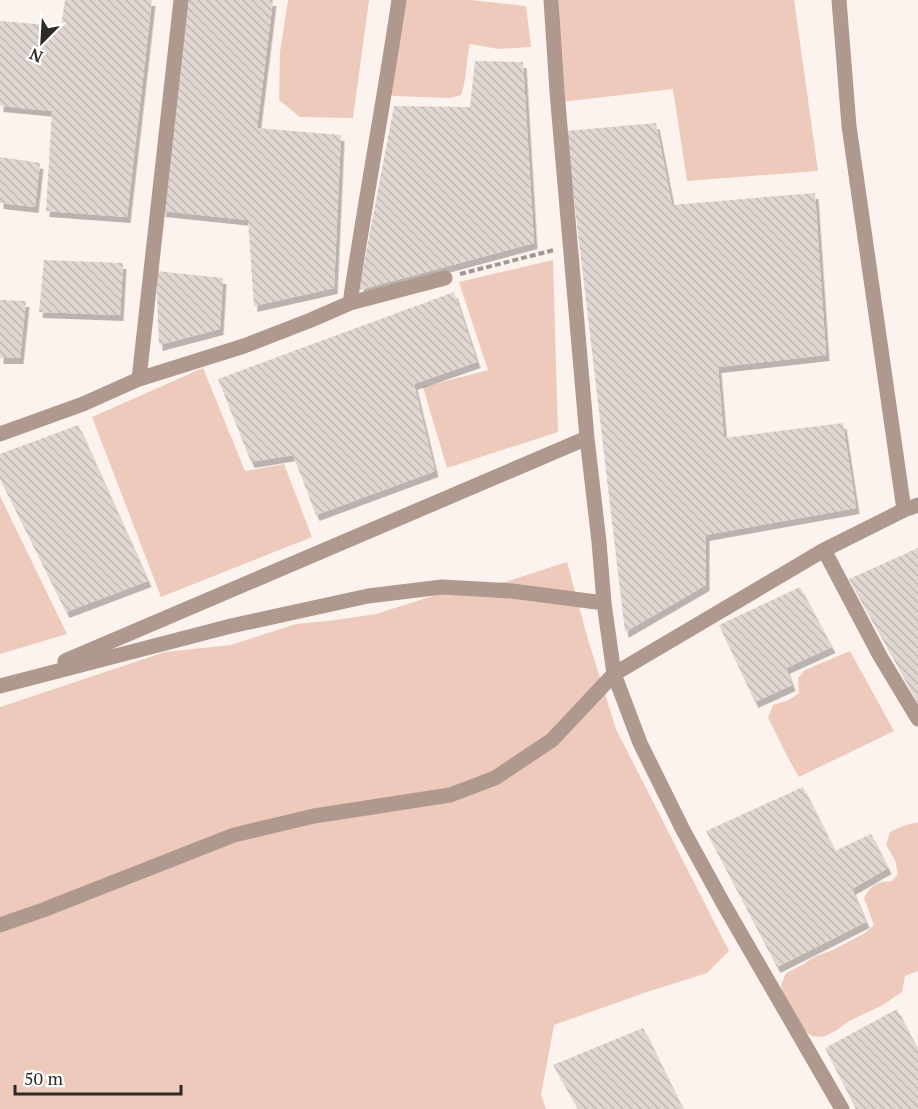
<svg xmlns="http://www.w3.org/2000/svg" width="918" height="1109" viewBox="0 0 918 1109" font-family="'PT Serif',serif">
  <defs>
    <pattern id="building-back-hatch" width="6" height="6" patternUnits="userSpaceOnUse" patternTransform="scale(1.5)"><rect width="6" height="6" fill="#e0d6d2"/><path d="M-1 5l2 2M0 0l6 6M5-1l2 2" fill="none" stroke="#c0b8b4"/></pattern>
    <filter id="shadow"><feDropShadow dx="3.5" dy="6" stdDeviation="0" flood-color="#0004"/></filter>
  </defs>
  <rect width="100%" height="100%" fill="#fdf3ee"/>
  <path fill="#edcabb" d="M288 0H369L353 118 300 117 279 100 280 52Z
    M394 0H470L526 6 531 47 498 49 470 44C466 61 467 79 461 95L450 98 393 96 384 90Z
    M559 0H794L818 171 687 181 673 89 561 102Z
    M553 260 558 432 447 468 423 387 488 370 459 282Z
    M203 368 245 471 284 464 312 537 161 597 92 417Z
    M0 496 67 634 0 654Z
    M567 562 587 636 616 729 729 951 707 973 644 993 554 1025 541 1095 546 1109H0V707L165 652 231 645 296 624 336 620 376 614 461 587 505 582Z
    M850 651 894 731 799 777C787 758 779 738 768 718L773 705 789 700 799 693 798 678 805 670Z
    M918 822V971L905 976 902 992 883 1005 849 1021 837 1030 823 1037 812 1036 795 1025 783 996 781 985 786 973 802 965 816 956 833 950 865 933 874 925 864 898C872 884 877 882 892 881L898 874 895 860 886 845 890 832 903 826Z"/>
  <path fill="url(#building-back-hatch)" filter="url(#shadow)" d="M65 0H152L127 217 46 211 52 111 0 106V21L61 26Z
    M186 0H273L257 128 341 135 334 288 254 306 248 220 162 211Z
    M475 61 523 62 534 243 359 290 394 106 470 107Z
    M656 123 672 205 815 193 826 355 718 367 724 438 843 423 856 508 706 535V585L625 632 566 131Z
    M0 157 40 163 35 207 0 203Z
    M44 260 123 263 120 315 39 312Z
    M156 271 223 278 220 329 159 345Z
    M454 292 477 362 414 384 435 471 316 515 293 455 251 462 218 379Z
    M0 300 26 301 20 358H0Z
    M78 425 148 581 66 612 0 479V454Z
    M918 548V703L849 579Z
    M800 587 832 647 786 668 792 685 755 702 719 625Z
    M803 787 835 851 871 834 888 868 852 889 866 922 777 967 706 831Z
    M897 1009 918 1050V1109H856L825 1048Z
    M643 1028 683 1109H578L553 1065Z"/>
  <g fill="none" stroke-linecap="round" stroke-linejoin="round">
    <path stroke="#a09895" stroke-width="4" stroke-dasharray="6 3" stroke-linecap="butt" d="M460 274 554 250"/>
    <path stroke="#af988e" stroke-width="15" d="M551 0 557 92 587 438 599 542 604 603 614 674 640 743 683 830 723 903 842 1109
      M839 0 849 126 904 510
      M350 303 445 278
      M139 379 181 0
      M0 434 83 404 139 379 244 346 311 320 350 303C365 202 384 101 399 0
      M824 550 880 656 918 719
      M65 661 587 438
      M0 686 231 626 368 596 442 587 512 591 604 603
      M0 925 43 910 234 835 314 816 450 795 495 778 552 740 614 674 824 550 904 510 918 505"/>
  </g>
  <g transform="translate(42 42) rotate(204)" stroke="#ffffff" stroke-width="4.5" paint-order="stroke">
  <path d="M0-4.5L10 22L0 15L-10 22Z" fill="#2e2a28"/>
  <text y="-9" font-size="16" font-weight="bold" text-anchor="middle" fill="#2e2a28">N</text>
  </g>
  <path d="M15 1085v9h166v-9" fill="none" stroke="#2e2a28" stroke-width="3"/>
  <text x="24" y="1085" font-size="18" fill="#2e2a28" stroke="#ffffff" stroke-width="4.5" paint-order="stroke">50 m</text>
</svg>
